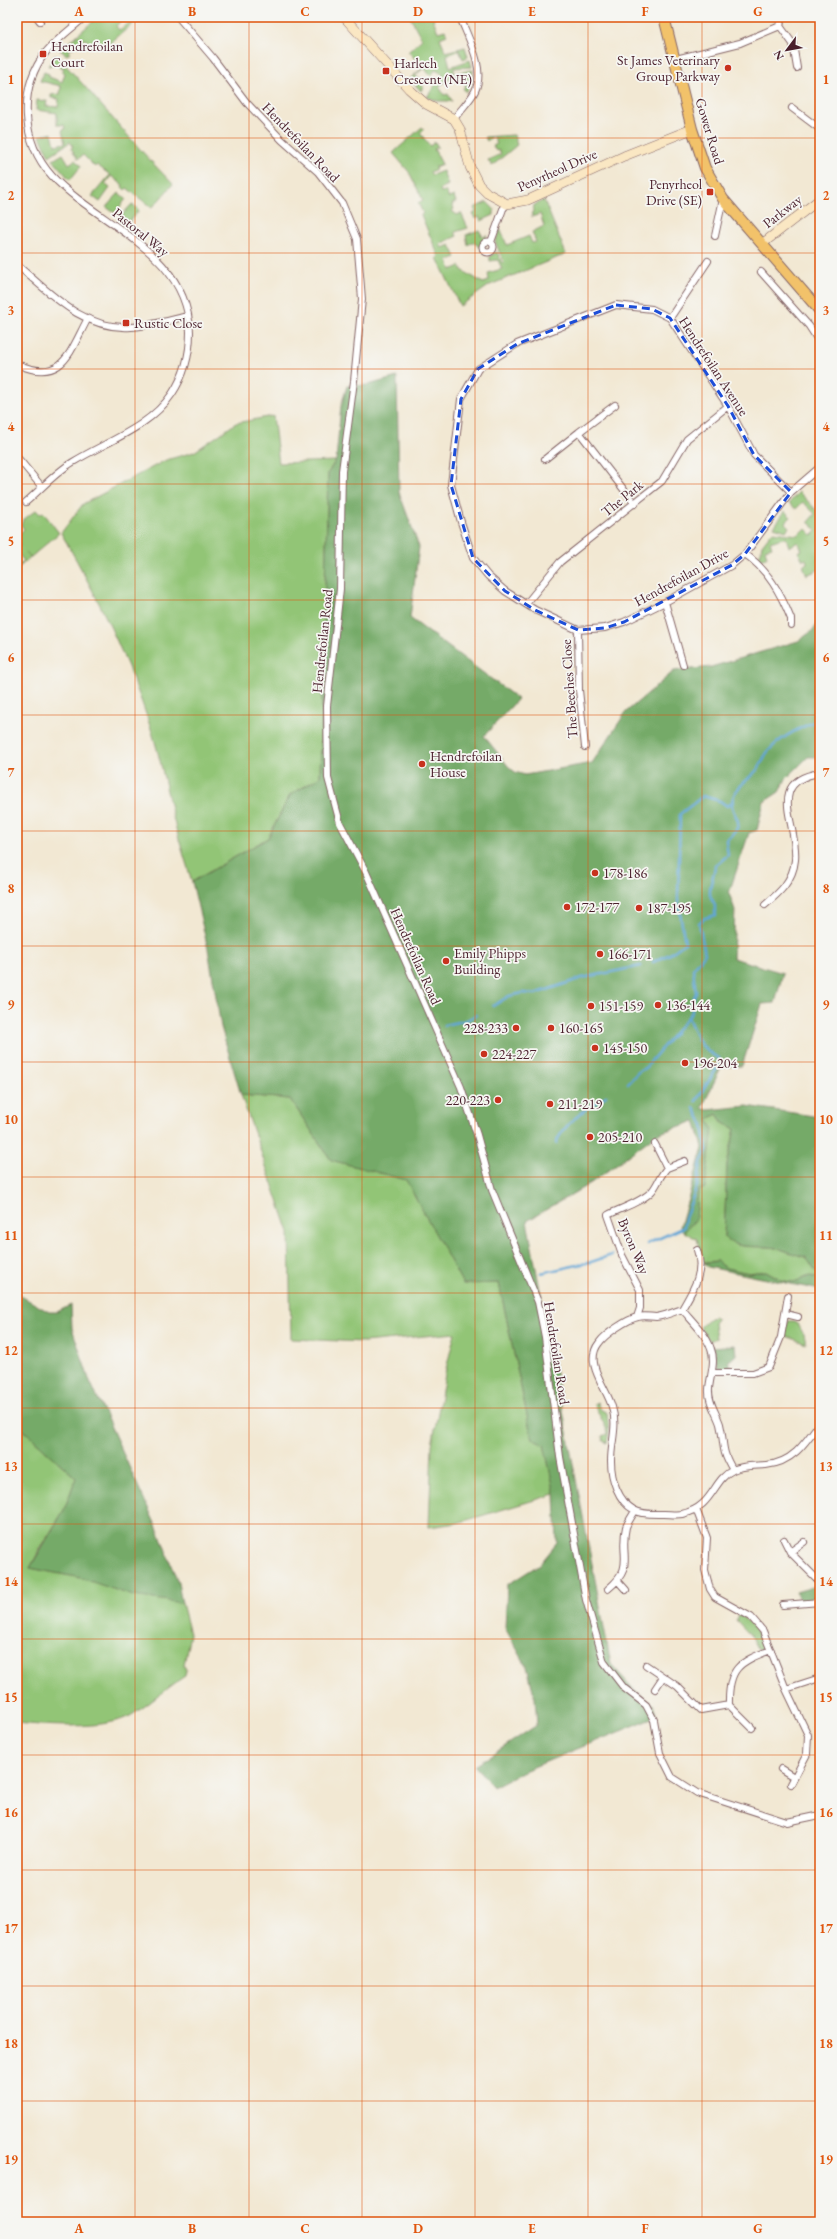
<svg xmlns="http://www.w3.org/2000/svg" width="837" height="2239" viewBox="0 0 837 2239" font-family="'EB Garamond',serif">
  <rect width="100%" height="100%" fill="#f6f6f2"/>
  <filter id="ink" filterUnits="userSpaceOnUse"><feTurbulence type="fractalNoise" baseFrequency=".025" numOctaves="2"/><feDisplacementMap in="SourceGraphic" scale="8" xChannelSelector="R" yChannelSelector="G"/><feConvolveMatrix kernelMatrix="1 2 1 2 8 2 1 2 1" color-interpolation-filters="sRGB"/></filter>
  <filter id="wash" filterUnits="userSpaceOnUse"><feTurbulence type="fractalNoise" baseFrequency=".012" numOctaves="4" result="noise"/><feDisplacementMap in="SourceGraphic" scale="16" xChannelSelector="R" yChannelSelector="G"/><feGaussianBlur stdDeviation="0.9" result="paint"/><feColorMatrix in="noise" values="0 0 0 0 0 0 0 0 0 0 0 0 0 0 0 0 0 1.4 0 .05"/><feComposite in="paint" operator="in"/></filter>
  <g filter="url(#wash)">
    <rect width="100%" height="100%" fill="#f2e8d3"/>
    <path fill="#92c576" stroke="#6e7250" d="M98 17H117L121 21 116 26 119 30 134 20 132 17H141L103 49 96 41 91 45 85 39 68 51 70 53 67 55 60 50Z
      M410 17H436L433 19 438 32 445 30 447 35 440 38 446 52 465 47 468 57 463 59 459 50 447 55 450 67 470 60 472 67 454 68V73L473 70 471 84 466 92 463 88 466 86 459 73 439 86 444 95 448 94 452 101H438L427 97 443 74 435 70 431 76 424 68 415 75 423 86 421 91 410 79 422 68 411 54 408 52 422 39Z
      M56 55C96 97 132 143 173 184L152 208 127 188 125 190 122 187 123 185 111 176 105 184 110 188 100 202 92 196 110 175 97 165 95 167 83 155 78 159 71 148 73 146 70 142 49 156 40 136 52 133 55 145 65 143 62 131 65 129 64 125H57V113L36 110 37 100 47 101 46 106 58 107 59 99 51 98V95L60 94 61 86 40 81 44 72 49 74V77L62 82 65 73 62 72 64 68 55 65 48 66Z
      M422 127 424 129 420 133 430 146 435 142 438 147 434 149 442 164 435 167 436 169 430 172 432 175 443 171 448 185 440 189 441 192 445 191 449 198 454 196 456 202 452 204 454 209 452 211 457 215 461 213 468 228 455 232 457 236 440 244 442 248 450 245 456 257 448 261 451 270 460 266 462 270 483 283 489 281 488 273 502 269 498 260 490 261V256L497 252 502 263 504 262 495 242 500 229 507 245 529 236 532 243 536 242 532 232 544 226 540 214 532 217 534 205 544 200 566 254 490 285 460 306 437 258 439 257 421 215 423 213 418 203 423 200 409 172 393 153Z
      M514 135 517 145 492 166 488 160 501 154 499 150 496 151 493 146 497 144 493 136 487 141 485 137Z
      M63 154 69 164 75 160 81 166 70 180 53 160Z
      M119 193 126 199 115 213 106 207Z
      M487 202 494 209V215L481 221 479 217 475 219 473 214 476 212 474 208Z
      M132 204 139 210 128 224 120 217Z
      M479 230 483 237 487 235 480 247 473 242 468 245 466 235Z
      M273 416 279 463 335 461 328 473 320 778 290 795 268 838 192 882C186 862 179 841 174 821 166 790 161 759 151 729 129 661 97 595 61 533L83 504 166 460 194 452 236 423Z
      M799 492 820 514V569L807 575 803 566 807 563 806 559 803 560 798 552 802 550 798 542 789 547 786 537 770 542 772 547 765 549 767 557 759 559 762 545 772 532 798 535 805 528 812 535 817 530 808 522 815 514 803 502 796 509 789 503Z
      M36 510 40 514 43 512 59 533 31 557 26 552 31 557 17 569V560L20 564 24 561 18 554 17 555V549L20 546 17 542V536L24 529 21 525 23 520Z
      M785 511 791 517 785 523 789 527 786 531 774 527Z
      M241 1095 290 1099 331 1160 406 1179 463 1284 499 1283 532 1439 544 1444 555 1494 457 1523 429 1527 432 1445 446 1369 455 1333 364 1342 291 1339 289 1232Z
      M717 1114 723 1123 735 1128 727 1165 724 1237C734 1249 755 1246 769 1247 782 1248 794 1255 807 1257L815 1271 820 1273V1279L810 1276 794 1282 784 1281 766 1271 749 1273 726 1268 717 1261 703 1262 697 1239 684 1232 696 1219 698 1191 708 1165 712 1132 708 1119Z
      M715 1317 717 1319 714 1323 716 1338 710 1341 700 1327 710 1318Z
      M788 1321H795L804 1334 806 1344 784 1335Z
      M597 1402 600 1409 607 1413 609 1431 607 1443 603 1441 602 1436 607 1434 606 1428 594 1404Z
      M17 1424 76 1478 64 1510 40 1549 30 1568 81 1578 182 1603 190 1634 184 1665 186 1670 185 1676C167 1688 149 1705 130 1716 103 1730 47 1726 17 1723Z
      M738 1614C751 1622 758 1632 763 1646L759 1650 752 1637 736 1620Z"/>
    <path fill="#75aa67" stroke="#606449" d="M397 377 399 492 419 547 410 618 518 699 484 736 508 766 515 772 525 775 592 763 626 712 674 671 711 667 798 641 812 631 820 619V757H808L786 779 779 792 764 802 757 830 749 833 729 893 735 910 733 958 783 973 775 1003 762 1004 742 1066 721 1067 702 1108 708 1110 747 1106 820 1117V1273L815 1271 806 1257C794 1255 782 1248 769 1247 755 1246 734 1249 724 1237L727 1165 735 1129 723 1123 717 1114 708 1119 713 1129 705 1188 698 1191 696 1219 684 1232 680 1227 703 1147 695 1121 657 1134 591 1183 527 1221 611 1664 636 1692 653 1704 657 1716 524 1771 493 1787 475 1766 537 1725 535 1698 527 1667 505 1628 507 1585 540 1564 557 1543 555 1494 544 1445 532 1439 499 1283 463 1284 406 1180 331 1160 290 1099 241 1095 221 1027 208 949 192 882 268 838 290 795 320 777 328 473 336 460 341 406 347 386 368 385Z
      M717 1261 726 1268 748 1273 766 1271 784 1281 794 1282 810 1276 820 1279V1290L708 1267 703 1263Z
      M21 1296 49 1312H57L71 1305 72 1328 89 1379 159 1532 178 1583 182 1603 133 1596 81 1578 30 1568 64 1510 76 1478 17 1424V1298Z
      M735 1345 736 1355 728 1362 732 1368H718L713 1347Z
      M816 1586 820 1599 801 1602 796 1592Z"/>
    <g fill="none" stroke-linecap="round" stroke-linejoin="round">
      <path stroke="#60a6d6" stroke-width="2.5" d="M653 962 670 954 685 943 678 901 680 814 703 796 720 801 727 806 733 802
        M493 1006 509 996 523 993 535 994 582 978 641 966
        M444 1025 467 1020 476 1015
        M628 1083 640 1070 645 1068 688 1017
        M696 1101 719 1065V1058C700 1050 695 1035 688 1017L692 1012V1001L696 993 693 969 705 954 699 923 705 918 716 915C714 911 715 910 715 906 714 901 710 898 710 894 709 885 714 876 715 866L728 855 726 840C754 817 724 818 734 795 738 785 750 778 757 770 761 765 763 759 766 754 780 736 801 728 820 719
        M556 1143C564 1123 588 1107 606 1096
        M647 1244 684 1227 685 1218 697 1186 701 1162 707 1150 703 1125 694 1108
        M541 1273 591 1262 612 1255"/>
    </g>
  </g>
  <g filter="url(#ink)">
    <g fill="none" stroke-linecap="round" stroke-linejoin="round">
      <g stroke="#856566" stroke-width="8">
        <path id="street" d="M37 17 40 21
          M178 17 213 58 247 103 282 140 318 172 342 203 357 239 362 299 354 381 342 471 340 589 327 706 328 778 340 823 366 872 461 1087 477 1135 492 1190 538 1302 545 1337 560 1457 586 1600 604 1662 624 1688 646 1705 654 1720 660 1753 672 1777 697 1793 787 1822 820 1815
          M780 26 793 44 797 68
          M676 59 740 43 780 26 782 17
          M792 108 820 129
          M454 119C460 110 470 101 475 91 486 69 468 38 460 17
          M715 236 723 199
          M482.5 247a5.5 5.5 0 1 1 11 0a5.5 5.5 0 1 1-11 0Z
          M491 242 503 209 507 204
          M17 265C51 294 83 330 131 327 150 326 170 320 188 316
          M761 272 809 326 820 343
          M670 318 708 261
          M17 364C62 384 69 354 87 320
          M579 432 615 405
          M17 457 42 487
          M545 459 579 432 635 504
          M791 492 754 455 728 406 670 318 652 309 616 305 517 344 478 369 461 399 451 485 461 522 473 558 488 576 505 591 535 610 578 630 605 628 624 622 665 602 732 565 745 554 791 492 820 467
          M26 502C41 489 56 472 73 462 107 441 149 428 172 394 184 376 190 354 190 332 188 251 99 226 52 176 21 142 18 88 46 52 57 39 72 28 85 17
          M745 554C768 570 781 594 791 619V625
          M665 602 683 665
          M526 604 560 562 662 481 687 439 728 406
          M578 630 579 690 585 747
          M765 905C779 893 793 881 795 860 799 825 764 781 820 773
          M655 1144 667 1168 685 1161
          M697 1250C705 1272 693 1290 682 1309 674 1312 665 1316 656 1317 650 1317 645 1315 638 1317 628 1319 605 1334 599 1343 583 1363 607 1388 612 1407 618 1426 611 1442 611 1461 611 1479 618 1501 634 1510 642 1515 656 1514 664 1514 670 1514 676 1515 682 1514 714 1507 712 1480 733 1470 743 1465 755 1466 766 1465 793 1463 806 1442 820 1422
          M682 1309C692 1321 706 1334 711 1349 716 1362 710 1376 709 1389 708 1402 716 1412 720 1424 725 1444 720 1449 733 1470
          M786 1314 798 1317
          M637 1317 640 1308V1290L622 1255 608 1215C621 1208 642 1202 652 1191 658 1184 660 1175 667 1168
          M712 1373H753L769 1367 781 1337 788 1296
          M696 1509 707 1538 705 1570 710 1589 715 1597 751 1617 763 1631 786 1689 808 1735 807 1754 791 1784
          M784 1540 790 1552 820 1582
          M790 1552 804 1542
          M618 1581 626 1590
          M608 1589C636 1566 619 1556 626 1527 628 1522 632 1516 635 1511
          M783 1605 820 1602
          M646 1665 677 1686 701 1710 729 1705
          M655 1689 663 1677
          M786 1689 820 1678
          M752 1728 729 1705C728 1669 738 1662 771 1650
          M781 1769 794 1777"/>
      </g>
      <g stroke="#856566" stroke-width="10">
        <path id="secondary" d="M344 17 409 89 426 104 454 119 460 129 470 167 479 185 487 193 507 204 528 200 624 156 692 129
          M762 244 820 199"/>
      </g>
      <g stroke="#856566" stroke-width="12">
        <path id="primary" d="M664 17 692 129 705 168 723 199 820 311"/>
      </g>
      <use href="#street" stroke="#fff" stroke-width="6"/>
      <use href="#secondary" stroke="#fae7c3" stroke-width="9"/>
      <use href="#primary" stroke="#f2c26a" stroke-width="10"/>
    </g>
  </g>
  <path fill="none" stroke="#1d4ed8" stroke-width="3" stroke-dasharray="8 5" stroke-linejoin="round" d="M616 305 652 309 670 318 728 406 754 455 791 492 745 554 732 565 624 622 605 628 578 630 535 610 505 591 473 558 451 485 461 399 478 369 517 344Z"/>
  <path fill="none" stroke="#e0560e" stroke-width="1" stroke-opacity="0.55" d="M135 17V2222M249 17V2222M362 17V2222M475 17V2222M588 17V2222M702 17V2222M17 138H820M17 253H820M17 369H820M17 484H820M17 600H820M17 715H820M17 831H820M17 946H820M17 1062H820M17 1177H820M17 1293H820M17 1408H820M17 1524H820M17 1639H820M17 1755H820M17 1870H820M17 1986H820M17 2101H820"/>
  <g fill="#c8321e" stroke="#f6f6f2" stroke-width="1.5">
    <rect x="39" y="50" width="8" height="8" rx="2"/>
    <circle cx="728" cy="68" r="4"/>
    <rect x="382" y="67" width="8" height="8" rx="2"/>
    <rect x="706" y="188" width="8" height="8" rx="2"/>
    <rect x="122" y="319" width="8" height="8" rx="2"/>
    <circle cx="422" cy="764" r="4"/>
    <circle cx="595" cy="873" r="4"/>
    <circle cx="567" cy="907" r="4"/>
    <circle cx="639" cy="908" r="4"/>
    <circle cx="600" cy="954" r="4"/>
    <circle cx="446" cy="961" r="4"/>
    <circle cx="658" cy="1005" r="4"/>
    <circle cx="591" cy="1006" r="4"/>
    <circle cx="516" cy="1028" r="4"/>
    <circle cx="551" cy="1028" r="4"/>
    <circle cx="595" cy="1048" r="4"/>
    <circle cx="484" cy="1054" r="4"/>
    <circle cx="685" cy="1063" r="4"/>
    <circle cx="498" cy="1100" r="4"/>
    <circle cx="550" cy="1104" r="4"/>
    <circle cx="590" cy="1137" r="4"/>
  </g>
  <g text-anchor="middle" stroke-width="3.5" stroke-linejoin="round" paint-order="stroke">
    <g font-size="14" fill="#4a1f2b" stroke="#f6f6f2" text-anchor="start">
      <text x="51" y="51">Hendrefoilan<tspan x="51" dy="16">Court</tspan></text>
      <text x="720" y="65" text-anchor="end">St James Veterinary<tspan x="720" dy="16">Group Parkway</tspan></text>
      <text x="394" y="68">Harlech<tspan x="394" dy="16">Crescent (NE)</tspan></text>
      <text x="702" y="189" text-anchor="end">Penyrheol<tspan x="702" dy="16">Drive (SE)</tspan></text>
      <text x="134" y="328">Rustic Close</text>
      <text x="430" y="761">Hendrefoilan<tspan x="430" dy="16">House</tspan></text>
      <text x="603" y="878">178-186</text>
      <text x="575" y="912">172-177</text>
      <text x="647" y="913">187-195</text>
      <text x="454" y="958">Emily Phipps<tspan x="454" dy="16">Building</tspan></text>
      <text x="608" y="959">166-171</text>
      <text x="666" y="1010">136-144</text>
      <text x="599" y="1011">151-159</text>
      <text x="508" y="1033" text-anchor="end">228-233</text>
      <text x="559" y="1033">160-165</text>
      <text x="603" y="1053">145-150</text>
      <text x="492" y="1059">224-227</text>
      <text x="693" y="1068">196-204</text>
      <text x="490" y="1105" text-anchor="end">220-223</text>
      <text x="558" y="1109">211-219</text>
      <text x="598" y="1142">205-210</text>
    </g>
    <g font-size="14" fill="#4a1f2b" stroke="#f6f6f2">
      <text transform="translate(710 131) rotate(73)" y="5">Gower Road</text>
      <text transform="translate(301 142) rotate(46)" y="5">Hendrefoilan Road</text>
      <text transform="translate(557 170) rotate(-24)" y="5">Penyrheol Drive</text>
      <text transform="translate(782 211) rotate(-38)" y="5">Parkway</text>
      <text transform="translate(141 232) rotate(39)" y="5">Pastoral Way</text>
      <text transform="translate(714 366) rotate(57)" y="5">Hendrefoilan Avenue</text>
      <text transform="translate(622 498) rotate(-39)" y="5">The Park</text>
      <text transform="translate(681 577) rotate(-29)" y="5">Hendrefoilan Drive</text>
      <text transform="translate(322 641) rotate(-84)" y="5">Hendrefoilan Road</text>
      <text transform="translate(569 689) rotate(-94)" y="5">The Beeches Close</text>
      <text transform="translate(416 956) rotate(66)" y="5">Hendrefoilan Road</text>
      <text transform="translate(634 1246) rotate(67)" y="5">Byron Way</text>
      <text transform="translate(557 1353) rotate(81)" y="5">Hendrefoilan Road</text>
    </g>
  </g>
  <rect width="837" height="2239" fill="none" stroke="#f6f6f2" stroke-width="44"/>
  <g transform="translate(787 50) rotate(238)" stroke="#f6f6f2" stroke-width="3" paint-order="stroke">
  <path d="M0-3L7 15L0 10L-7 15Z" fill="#4a1f2b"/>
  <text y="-6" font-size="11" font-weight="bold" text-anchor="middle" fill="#4a1f2b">N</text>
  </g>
  <rect x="22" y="22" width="793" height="2195" fill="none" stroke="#e0560e" stroke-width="1.5"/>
  <g font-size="13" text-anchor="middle" font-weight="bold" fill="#e0560e">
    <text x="79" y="16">A</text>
    <text x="192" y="16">B</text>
    <text x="305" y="16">C</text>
    <text x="418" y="16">D</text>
    <text x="532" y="16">E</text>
    <text x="645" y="16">F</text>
    <text x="758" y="16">G</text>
    <text x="11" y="84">1</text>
    <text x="826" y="84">1</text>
    <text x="11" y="200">2</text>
    <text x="826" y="200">2</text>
    <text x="11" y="315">3</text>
    <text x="826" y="315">3</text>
    <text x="11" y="431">4</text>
    <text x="826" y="431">4</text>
    <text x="11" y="546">5</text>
    <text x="826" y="546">5</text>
    <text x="11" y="662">6</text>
    <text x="826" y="662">6</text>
    <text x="11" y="777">7</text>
    <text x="826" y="777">7</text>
    <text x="11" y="893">8</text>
    <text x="826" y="893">8</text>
    <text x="11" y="1009">9</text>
    <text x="826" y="1009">9</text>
    <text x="11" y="1124">10</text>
    <text x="826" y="1124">10</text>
    <text x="11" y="1240">11</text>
    <text x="826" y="1240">11</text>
    <text x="11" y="1355">12</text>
    <text x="826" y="1355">12</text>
    <text x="11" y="1471">13</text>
    <text x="826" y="1471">13</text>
    <text x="11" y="1586">14</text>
    <text x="826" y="1586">14</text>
    <text x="11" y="1702">15</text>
    <text x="826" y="1702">15</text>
    <text x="11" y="1817">16</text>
    <text x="826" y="1817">16</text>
    <text x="11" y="1933">17</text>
    <text x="826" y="1933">17</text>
    <text x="11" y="2048">18</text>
    <text x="826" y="2048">18</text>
    <text x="11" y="2164">19</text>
    <text x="826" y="2164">19</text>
    <text x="79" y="2233">A</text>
    <text x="192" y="2233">B</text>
    <text x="305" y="2233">C</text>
    <text x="418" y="2233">D</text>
    <text x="532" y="2233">E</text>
    <text x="645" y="2233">F</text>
    <text x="758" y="2233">G</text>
  </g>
</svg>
